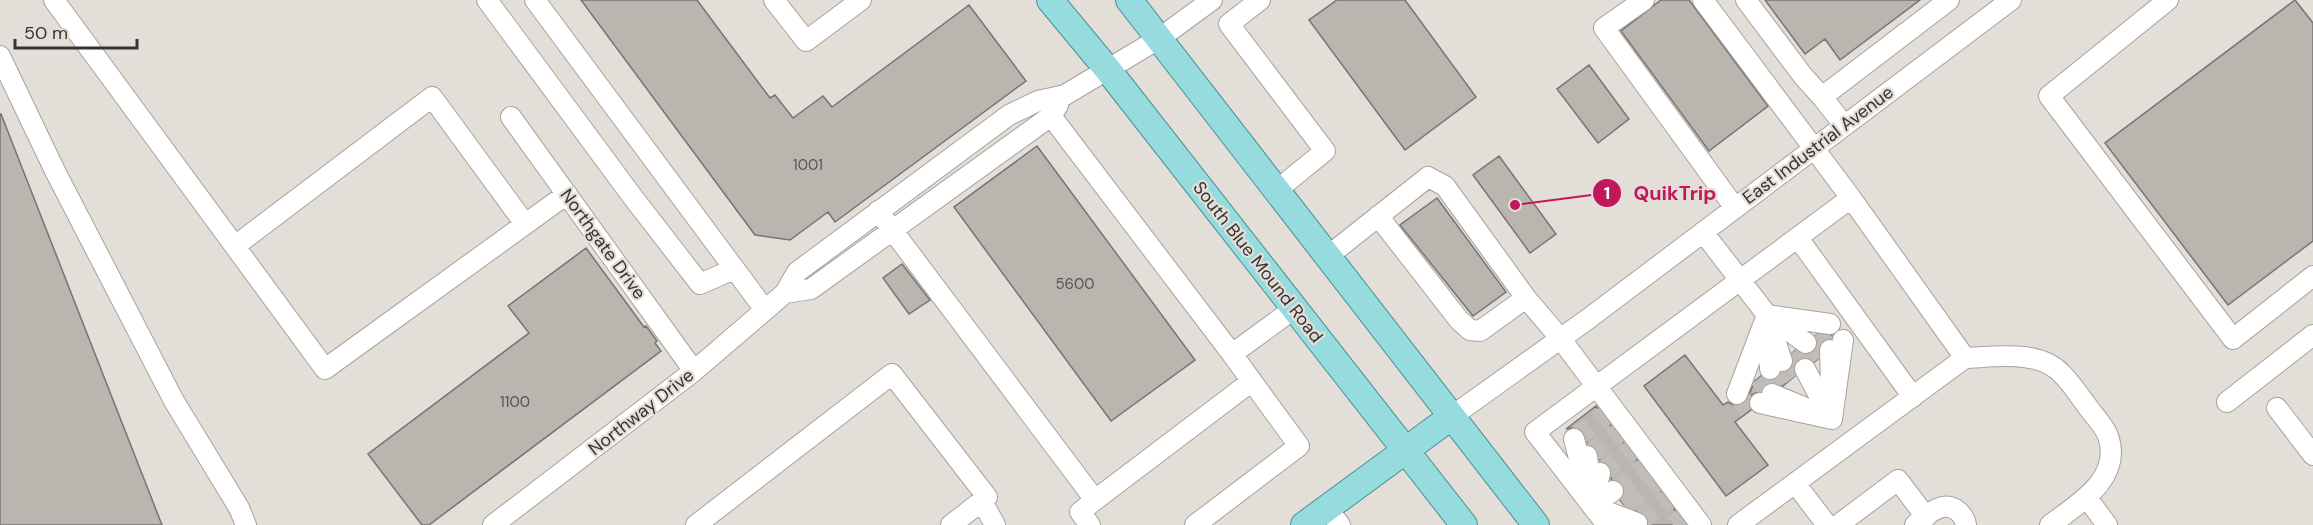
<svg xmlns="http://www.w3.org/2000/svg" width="2313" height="525" viewBox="0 0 2313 525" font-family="'DM Sans',sans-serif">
  <rect width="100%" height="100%" fill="#e4ded9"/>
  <path fill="#bbb5b0" stroke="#79736f" stroke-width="1.5" d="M581 0H697L770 98 775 95 793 118 823 96 832 107 969 5 1026 81 835 222 828 212 790 240 755 235Z
    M1337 0H1405L1476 97 1405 150 1309 20Z
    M1661 0H1689L1768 106 1709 151 1621 31Z
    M1765 0H1920L1840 60 1825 39 1805 54Z
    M2295 0 2313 23V241L2228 305 2105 143Z
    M1589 65 1629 119 1598 143 1557 89Z
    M0 114H1L162 525H0Z
    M1037 146 1195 360 1111 421 954 207Z
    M1499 156 1556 234 1530 253 1473 175Z
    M1437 198 1506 292 1473 316 1400 225Z
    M586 248 644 327 646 326 657 341 655 343 661 351 429 525H422L368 454 529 333 508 306Z
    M902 264 930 300 909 314 883 278Z
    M1817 334 1832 335 1831 338 1824 340 1820 344 1818 359 1814 362 1806 357 1799 359 1793 368 1795 376 1783 386 1771 382 1765 384 1761 391 1751 395 1748 401 1751 410 1735 422 1768 465 1726 496 1644 386 1685 355 1723 405 1728 402 1733 405 1739 406 1745 403 1755 381 1761 376 1771 381 1777 379 1781 373 1790 369 1794 363 1792 353 1796 350 1805 355 1815 350 1818 344 1815 336Z
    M1596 406 1686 525H1649L1646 515 1624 505 1620 500 1624 495 1625 489 1618 480 1611 479 1612 470 1609 465 1600 461 1597 450 1588 444 1582 430 1577 427 1566 429Z"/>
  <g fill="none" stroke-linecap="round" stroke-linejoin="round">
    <path stroke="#c1bcb7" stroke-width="20" stroke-dasharray="20 10" stroke-linecap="butt" d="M1817 334 1830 350
      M1806 343 1818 359
      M1793 352 1805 369
      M1782 361 1794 377
      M1770 369 1783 386
      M1759 378 1772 394
      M1737 394 1750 411
      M1574 439 1606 415
      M1587 456 1619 433
      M1600 473 1632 450
      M1613 491 1645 468
      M1625 506 1656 482
      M1637 523 1669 499
      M1673 525 1683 518"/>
    <g stroke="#a8a29e" stroke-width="22">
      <path id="minor" d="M54 0 325 369 567 194
        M487 0 632 196 700 284 734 269
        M535 0 765 310
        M774 0 806 41 861 0
        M1260 0 1229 24 1325 151 1277 190
        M1644 0 1604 28 1735 208
        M1703 0 1851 198 1965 358 1738 525
        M1746 0 1803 76 1822 97
        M2168 0 2049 96 2233 339 2313 276
        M0 56 55 171 174 401 239 508 246 525
        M1051 116 1232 354 1295 308
        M511 117 694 371
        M1844 125 1822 97 1949 0
        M878 211 1095 500 1080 512 1090 525
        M1378 216 1459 320 1470 330 1480 331 1526 298
        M1703 232 1767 315 1830 324
        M1798 238 1913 397
        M235 246 432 97 525 224
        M1328 256 1428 177 1445 186 1526 298 1560 338 1701 525
        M785 293 811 289 1051 116 1058 105
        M1771 318 1806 343
        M1830 350 1832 419 1843 340
        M1965 358C1994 357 2039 349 2062 374 2072 384 2081 398 2090 410 2096 418 2105 427 2108 436 2123 478 2078 504 2050 525
        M1770 369 1767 315 1782 361
        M1805 369 1830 416
        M1737 394 1767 315 1778 320
        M2227 402 2313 335
        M1760 403 1832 419 1772 394
        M2277 408 2313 455
        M1451 417 1588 319 2011 0
        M1574 439 1583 474
        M1587 456 1592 506 1600 473
        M1795 483 1827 525
        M2087 498 2107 525
        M1095 500 1252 381
        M982 501 995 525
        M1592 506 1613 491
        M1327 508 1340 525
        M493 525 694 371 785 293 797 272 1009 115 1038 101 1065 95 1160 38 1212 0
        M696 525 892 374 987 497 951 525
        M1195 525 1299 446 1232 354
        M1607 525 1535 432 1851 198
        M1624 525 1592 506 1637 523
        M1838 525 1898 480 1926 517
        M1915 525C1927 515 1943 498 1959 512 1963 516 1965 519 1966 525"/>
    </g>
    <g stroke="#479192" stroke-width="28">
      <path id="major" d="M1050 0 1108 70 1464 525
        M1129 0 1536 525
        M1304 525 1451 417"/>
    </g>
    <use href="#minor" stroke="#fff" stroke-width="20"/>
    <use href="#major" stroke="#96dbdd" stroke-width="26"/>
  </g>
  <g text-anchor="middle" stroke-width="4.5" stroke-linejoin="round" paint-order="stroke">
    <g font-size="15" fill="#575451">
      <text x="808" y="170">1001</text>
      <text x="1075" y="289">5600</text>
      <text x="515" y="407">1100</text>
    </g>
    <g font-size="18" fill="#363331" stroke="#e4ded9">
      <text transform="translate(1818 145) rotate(-37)" y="6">East Industrial Avenue</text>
      <text transform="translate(603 244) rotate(54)" y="6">Northgate Drive</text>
      <text transform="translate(1258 262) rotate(52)" y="6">South Blue Mound Road</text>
      <text transform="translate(641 412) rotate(-38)" y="6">Northway Drive</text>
    </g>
  </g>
  <path fill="none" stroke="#c2185b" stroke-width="2" d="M1515 205L1607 193"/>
  <g fill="#c2185b" stroke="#e4ded9" stroke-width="2">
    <circle cx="1515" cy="205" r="6"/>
    <circle cx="1607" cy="193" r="15"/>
  </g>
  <g font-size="18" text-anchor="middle" font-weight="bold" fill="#fff">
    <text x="1607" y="199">1</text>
  </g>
  <g font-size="20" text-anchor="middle" font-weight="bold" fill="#c2185b" stroke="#e4ded9" stroke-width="4.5" stroke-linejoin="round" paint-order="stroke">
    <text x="1675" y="200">QuikTrip</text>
  </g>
  <path d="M15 39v9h122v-9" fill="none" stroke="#363331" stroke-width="3"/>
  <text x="24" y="39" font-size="18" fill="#363331" stroke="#e4ded9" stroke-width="4.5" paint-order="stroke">50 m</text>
</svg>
